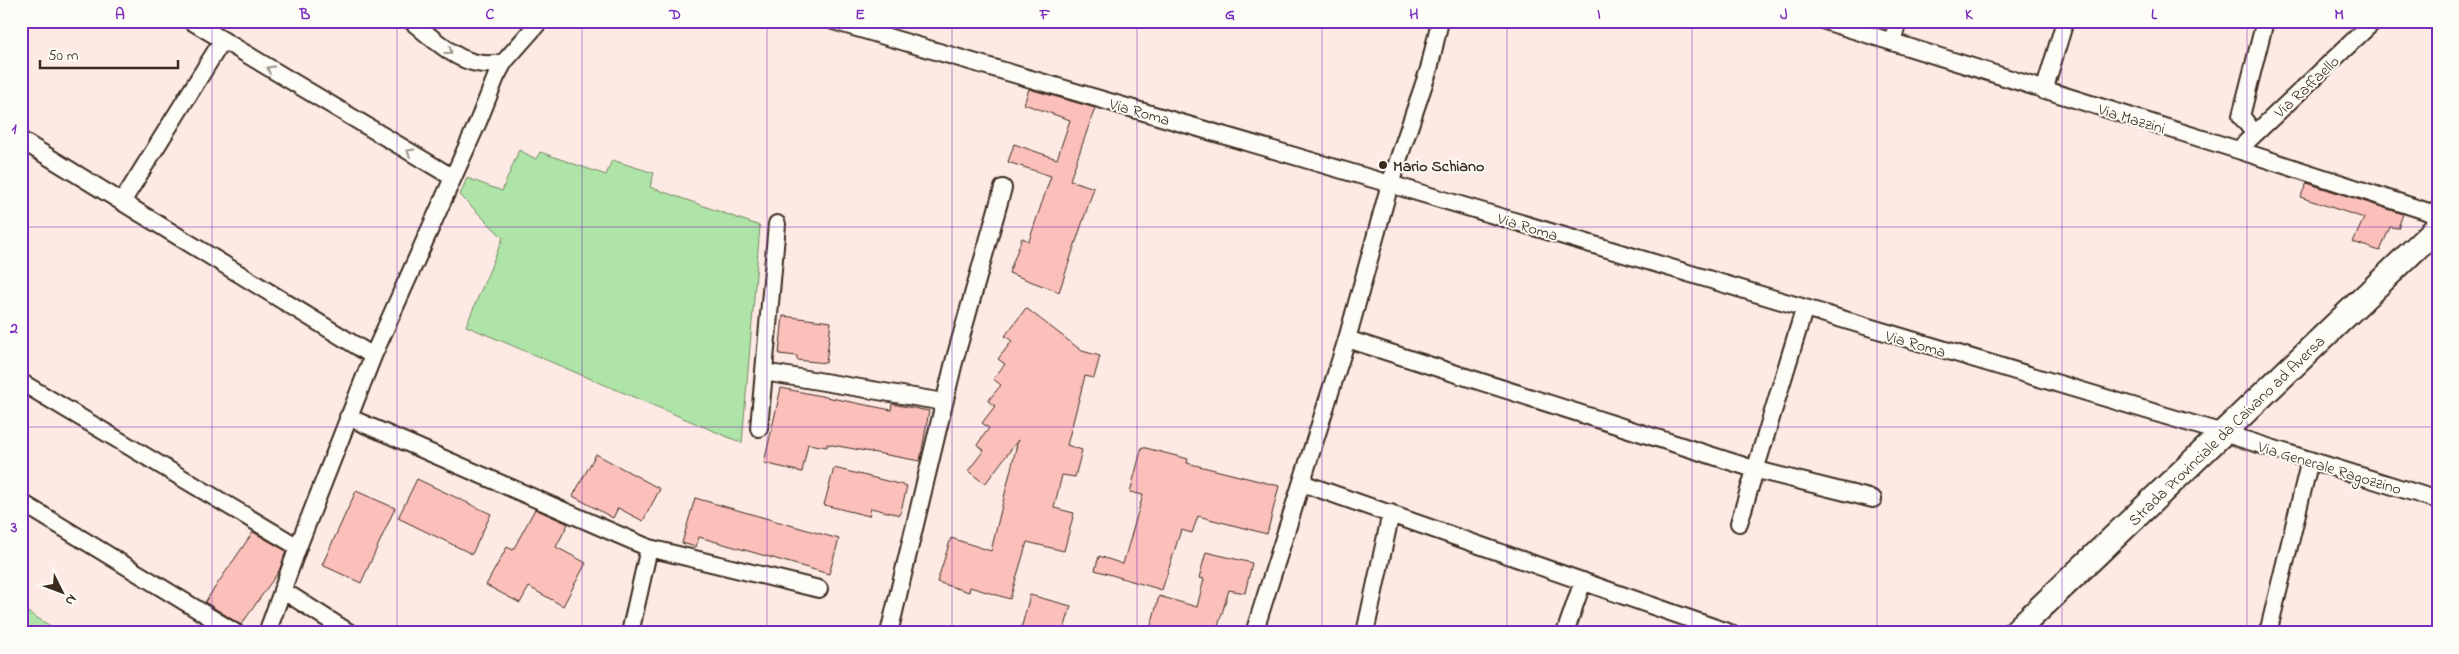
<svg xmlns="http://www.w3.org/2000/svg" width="2459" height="654" viewBox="0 0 2459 654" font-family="'Indie Flower',sans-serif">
  <rect width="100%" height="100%" fill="#fdeae5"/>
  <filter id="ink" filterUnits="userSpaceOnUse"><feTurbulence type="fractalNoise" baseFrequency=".02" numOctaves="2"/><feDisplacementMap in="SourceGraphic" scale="10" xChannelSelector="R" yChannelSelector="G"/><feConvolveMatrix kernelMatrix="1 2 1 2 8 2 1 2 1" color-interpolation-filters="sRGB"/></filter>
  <g filter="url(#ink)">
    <path fill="#aee4a7" stroke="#748762" d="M519 150 536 159 540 152 606 175 612 160 654 173 650 187 760 226 742 443 466 326 503 238 460 195 467 178 502 191Z
      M21 608 62 633H21Z"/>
    <path fill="#fcc0bb" stroke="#3b2a1e" d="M1029 89 1095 108 1070 180 1094 188 1059 292 1009 273 1022 238 1029 241 1051 176 1008 162 1014 144 1057 159 1070 120 1024 104Z
      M2307 183 2403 214 2398 228 2390 227 2380 251 2353 242 2364 218 2300 197Z
      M1026 308 1082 351 1100 356 1094 378 1085 376 1067 445 1082 450 1075 477 1062 475 1054 508 1074 513 1064 551 1027 542 1010 599 970 587 969 592 937 582 951 538 991 551 1018 440 985 484 968 471 984 450 977 445 989 428 982 423 995 406 988 401 1001 385 993 379 1005 364 998 359 1012 341 1005 336Z
      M783 316 831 322 826 363 797 360V356L779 354Z
      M781 388 891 410 892 404 929 411 920 461 827 444V447L808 444 802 472 764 463Z
      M1142 447 1188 459 1187 463 1279 486 1267 534 1198 516 1192 533 1181 530 1162 590 1095 570 1099 556 1123 564 1143 495 1130 492Z
      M596 454 660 489 643 521 618 508 613 518 573 496Z
      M834 468 907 486 900 515 871 508 869 516 824 505Z
      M417 479 491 514 472 554 398 518Z
      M356 491 395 508 361 583 322 565Z
      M695 498 839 539 829 574 699 537 696 547 682 543Z
      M535 509 568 524 556 547 586 563 563 606 529 587 520 603 486 585 507 547 513 550Z
      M253 532 286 551 279 571 241 625 205 602Z
      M1206 552 1252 563 1245 593 1229 590 1216 633H1149L1159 596 1197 607 1204 579 1199 578Z
      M1030 595 1071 606 1063 633H1020Z"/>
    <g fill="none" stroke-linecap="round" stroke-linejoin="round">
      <g stroke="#3b2a1e" stroke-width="20">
        <path id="minor" d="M191 21 452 177
          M411 21C439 43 466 73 504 62
          M833 21 1390 184 2223 433 2438 500
          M1825 21 2238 150 2438 215
          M1892 42 1898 21
          M2044 91 2065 21
          M2255 134 2241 116 2265 21
          M21 140 373 356
          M2238 150 2374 21
          M122 202 222 41
          M1347 339 1757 470 1873 499
          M764 372 944 402
          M21 382 298 547
          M348 417 649 548 819 589
          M759 428 777 224
          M1302 483 1730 633
          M21 502 236 633
          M1739 523 1804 310
          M282 590 350 633
          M267 633 298 547 373 356 478 122 496 77 504 62 540 21
          M630 633 649 548
          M889 633 954 362 1003 188
          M1254 633 1347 339 1390 184 1429 69 1440 21
          M1365 633 1391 513
          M1565 633 1583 581
          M2268 633 2310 460"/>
      </g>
      <g stroke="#3b2a1e" stroke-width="28">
        <path id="secondary" d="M2014 633 2438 227"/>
      </g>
      <use href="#minor" stroke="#fdfcf7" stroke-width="16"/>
      <use href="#secondary" stroke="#fdfcf7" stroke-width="24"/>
    </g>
    <defs><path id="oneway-chevron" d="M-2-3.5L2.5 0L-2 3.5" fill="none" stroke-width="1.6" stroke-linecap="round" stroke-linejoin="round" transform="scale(1.25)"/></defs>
    <g stroke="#9c938a">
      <use href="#oneway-chevron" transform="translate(449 51) rotate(36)"/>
      <use href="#oneway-chevron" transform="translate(270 69) rotate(-149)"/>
      <use href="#oneway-chevron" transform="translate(410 152) rotate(-149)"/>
    </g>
  </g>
  <path fill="none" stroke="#7b2cbf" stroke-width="1" stroke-opacity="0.55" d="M212 21V633M397 21V633M582 21V633M767 21V633M952 21V633M1137 21V633M1322 21V633M1507 21V633M1692 21V633M1877 21V633M2062 21V633M2247 21V633M21 227H2438M21 427H2438"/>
  <circle fill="#3b2a1e" stroke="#fdfcf7" stroke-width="2" cx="1383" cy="165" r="5"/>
  <g text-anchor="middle" stroke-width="4" stroke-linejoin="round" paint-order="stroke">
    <g font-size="16" fill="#3b2a1e" stroke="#fdfcf7">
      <text transform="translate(2306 86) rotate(-43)" y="6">Via Raffaello</text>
      <text transform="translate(1140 111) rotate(16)" y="6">Via Roma</text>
      <text transform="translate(2132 118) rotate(17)" y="6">Via Mazzini</text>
      <text transform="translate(1528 226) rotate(17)" y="6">Via Roma</text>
      <text transform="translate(1916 343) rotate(16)" y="6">Via Roma</text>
      <text transform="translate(2226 430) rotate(-44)" y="6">Strada Provinciale da Caivano ad Aversa</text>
      <text transform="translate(2330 467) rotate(17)" y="6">Via Generale Ragozzino</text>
    </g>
    <g font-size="16" font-weight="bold" fill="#3b2a1e" stroke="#fdfcf7" text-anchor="start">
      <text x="1393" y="171">Mario Schiano</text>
    </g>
  </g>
  <rect width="2459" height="654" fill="none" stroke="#fdfcf7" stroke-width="55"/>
  <g transform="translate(62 592) rotate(132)" stroke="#fdfcf7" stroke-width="4" paint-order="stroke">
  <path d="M0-4L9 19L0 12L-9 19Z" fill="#3b2a1e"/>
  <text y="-8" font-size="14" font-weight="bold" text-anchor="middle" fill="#3b2a1e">N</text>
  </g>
  <path d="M40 60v8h138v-8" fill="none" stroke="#3b2a1e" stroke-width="2.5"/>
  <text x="48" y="60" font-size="15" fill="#3b2a1e" stroke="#fdfcf7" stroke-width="4" paint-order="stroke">50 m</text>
  <rect x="28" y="28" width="2404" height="598" fill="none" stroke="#7b2cbf" stroke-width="2"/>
  <g font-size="16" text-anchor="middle" font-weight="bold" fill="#7b2cbf">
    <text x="120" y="19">A</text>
    <text x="305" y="19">B</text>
    <text x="490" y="19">C</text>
    <text x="675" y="19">D</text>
    <text x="860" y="19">E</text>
    <text x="1045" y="19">F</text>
    <text x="1230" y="19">G</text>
    <text x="1414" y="19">H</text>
    <text x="1599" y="19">I</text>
    <text x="1784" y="19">J</text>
    <text x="1969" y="19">K</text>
    <text x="2154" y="19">L</text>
    <text x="2339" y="19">M</text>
    <text x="14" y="133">1</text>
    <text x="14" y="333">2</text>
    <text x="14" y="532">3</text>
  </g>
</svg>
